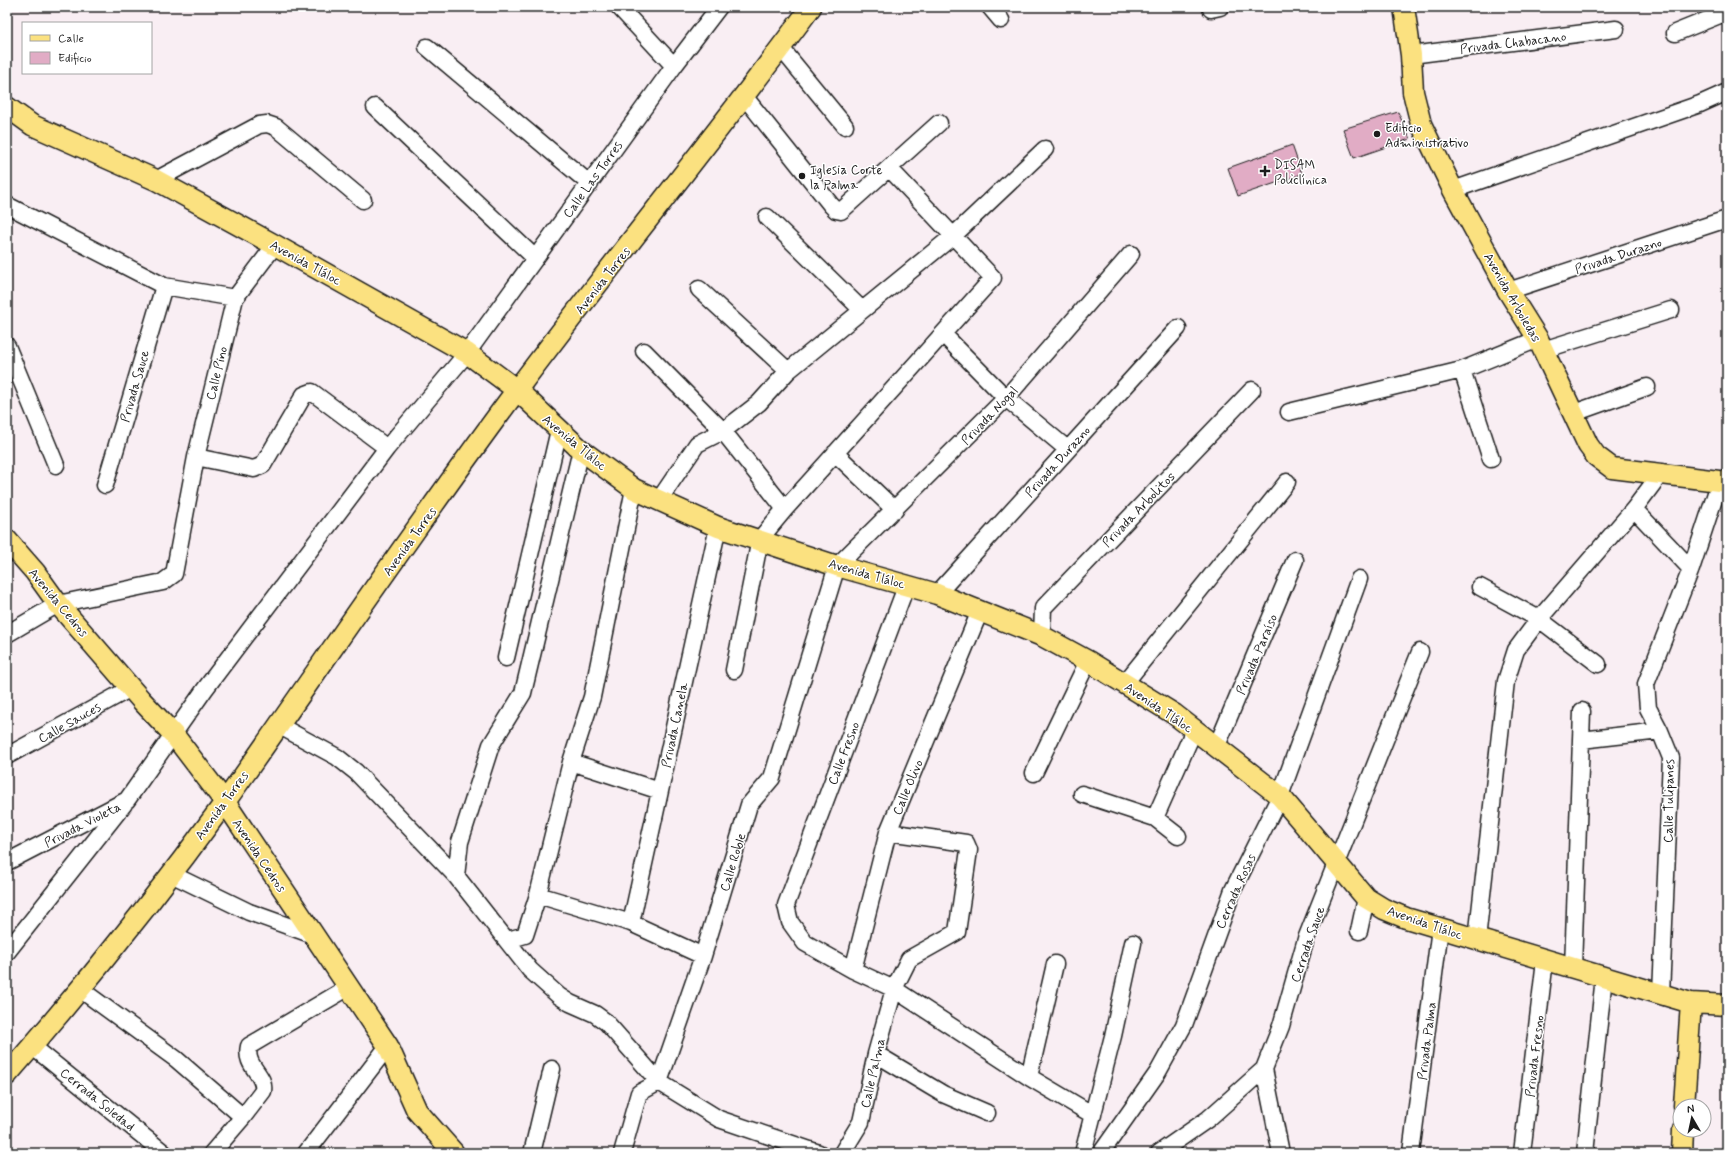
<svg xmlns="http://www.w3.org/2000/svg" width="1734" height="1160" viewBox="0 0 1734 1160" font-family="Mynerve,sans-serif">
  <rect width="100%" height="100%" fill="#f9eef3"/>
  <filter id="ink" filterUnits="userSpaceOnUse"><feTurbulence type="fractalNoise" baseFrequency=".025" numOctaves="2"/><feDisplacementMap in="SourceGraphic" scale="8" xChannelSelector="R" yChannelSelector="G"/><feConvolveMatrix kernelMatrix="1 2 1 2 8 2 1 2 1" color-interpolation-filters="sRGB"/></filter>
  <g filter="url(#ink)">
    <path fill="#e1acc5" stroke="#1c1c1c" d="M1398 112 1410 139 1354 158 1343 129Z
      M1292 145 1302 174 1238 196 1228 168Z"/>
    <g fill="none" stroke-linecap="round" stroke-linejoin="round">
      <g stroke="#1c1c1c" stroke-width="19">
        <path id="minor" d="M619 7 674 66
          M990 7 1001 20
          M1211 9 1220 7
          M1675 33 1727 12
          M427 47 590 184
          M781 48 845 126
          M1411 55 1616 29
          M744 96 831 205 836 210 841 211 939 123
          M375 107 534 257
          M156 180 259 125 267 124 276 127 363 200
          M1453 190 1700 104 1727 92
          M7 205 164 286 235 298 196 457 174 574 163 582 58 604 7 634
          M767 217 862 310
          M699 289 788 371
          M1508 291 1727 219
          M235 298 275 245
          M943 334 1006 398 1067 449
          M7 346 56 465
          M1543 350 1671 310
          M644 351 723 431 785 509
          M1462 370 1491 459
          M1289 412 1462 370 1538 339
          M1574 413 1647 387
          M581 450 523 693 491 745 460 842 456 876 530 970 559 996 570 1003 595 1014 606 1022 659 1082 719 1119 819 1153
          M835 453 895 510
          M196 457 254 469 263 465 304 395 312 392 387 448
          M105 485 164 286
          M659 500 697 444 723 431 759 403 788 371 953 236 1045 149
          M1634 509 1691 569
          M907 584 786 905 790 922 805 943 853 970 894 989 1029 1077 1093 1115
          M1480 587 1539 619 1598 664
          M937 594 1178 328
          M1042 636 1043 608 1252 390
          M506 658 559 430
          M734 670 760 539 785 509 993 278 889 168
          M1124 684 1287 482
          M278 725 337 757 356 772 456 876
          M1581 740 1660 731
          M1216 748 1295 560
          M7 756 131 688
          M571 762 660 791
          M1034 773 1088 661
          M1082 794 1155 818 1178 836
          M1155 818 1194 730
          M7 862 127 800 205 689 387 448 467 353 674 66 719 7
          M171 874 249 912 313 935
          M538 895 631 923 703 956
          M631 923 718 527
          M1359 931 1366 898
          M1477 939 1506 681 1516 650 1539 619 1634 509 1661 473
          M508 940 525 935 538 895 571 762 592 697 634 489
          M7 952 124 804
          M1573 968 1582 711
          M853 970 888 832 980 611
          M80 989 176 1059 243 1117
          M1661 994 1671 758 1660 731 1648 708 1646 684 1691 569 1720 481
          M32 1046 164 1153
          M876 1054 943 1094 987 1113
          M1264 1069 1281 1153
          M1029 1077 1055 964
          M212 1153 243 1117 263 1091C266 1074 244 1067 249 1046L349 987
          M306 1153 388 1046
          M532 1153 552 1069
          M622 1153 639 1093 659 1082 703 956 749 805 772 778 837 566 1006 398 1131 254
          M842 1153 861 1122 876 1054 894 989 909 959 957 932 969 850 966 843 888 832
          M1083 1153 1113 1036 1133 943
          M1101 1153 1158 1072 1184 1025 1233 890 1280 796 1359 579
          M1159 1153 1208 1119 1264 1069 1281 1026 1306 939 1420 652
          M1411 1153 1440 928
          M1522 1153 1545 960
          M1585 1153 1604 977"/>
      </g>
      <g stroke="#1c1c1c" stroke-width="23">
        <path id="major" d="M1404 7 1411 55 1413 92 1421 124 1453 190 1508 291 1538 339 1588 445 1596 456 1612 468 1727 482
          M7 107 32 125 156 180 275 245 467 353 517 390 581 450 634 489 718 527 837 566 937 594 1042 636 1088 661 1174 714 1280 796 1366 898 1384 909 1406 918 1691 1003 1727 1005
          M7 540 35 572 58 604 142 701 174 735 225 802 388 1046 417 1111 454 1153
          M7 1075C84 987 157 896 225 802 322 665 416 525 516 391 613 261 715 137 811 7
          M1684 1106 1691 1003
          M1682 1153 1683 1130"/>
      </g>
      <use href="#minor" stroke="#fff" stroke-width="16"/>
      <use href="#major" stroke="#fbe180" stroke-width="20"/>
    </g>
  </g>
  <g fill="#1c1c1c" stroke="#fff" stroke-width="1.5">
    <circle cx="1377" cy="134" r="4"/>
    <path d="M1263 165h4v4h4v4h-4v4h-4v-4h-4v-4h4z"/>
    <circle cx="802" cy="176" r="4"/>
  </g>
  <g text-anchor="middle" stroke-width="3" stroke-linejoin="round" paint-order="stroke">
    <g font-size="13" fill="#1c1c1c" stroke="#fff">
      <text transform="translate(1513 42) rotate(-7)" y="5">Privada Chabacano</text>
      <text transform="translate(592 179) rotate(-54)" y="5">Calle Las Torres</text>
      <text transform="translate(1618 255) rotate(-18)" y="5">Privada Durazno</text>
      <text transform="translate(306 262) rotate(29)" y="5">Avenida Tláloc</text>
      <text transform="translate(602 280) rotate(-52)" y="5">Avenida Torres</text>
      <text transform="translate(1513 297) rotate(60)" y="5">Avenida Arboledas</text>
      <text transform="translate(216 373) rotate(-76)" y="5">Calle Pino</text>
      <text transform="translate(134 386) rotate(-74)" y="5">Privada Sauce</text>
      <text transform="translate(989 415) rotate(-46)" y="5">Privada Nogal</text>
      <text transform="translate(575 442) rotate(40)" y="5">Avenida Tláloc</text>
      <text transform="translate(1057 461) rotate(-48)" y="5">Privada Durazno</text>
      <text transform="translate(1138 509) rotate(-46)" y="5">Privada Arbolitos</text>
      <text transform="translate(409 541) rotate(-54)" y="5">Avenida Torres</text>
      <text transform="translate(867 573) rotate(16)" y="5">Avenida Tláloc</text>
      <text transform="translate(59 602) rotate(50)" y="5">Avenida Cedros</text>
      <text transform="translate(1256 654) rotate(-67)" y="5">Privada Paraíso</text>
      <text transform="translate(1159 707) rotate(34)" y="5">Avenida Tláloc</text>
      <text transform="translate(69 722) rotate(-29)" y="5">Calle Sauces</text>
      <text transform="translate(674 725) rotate(-78)" y="5">Privada Canela</text>
      <text transform="translate(843 753) rotate(-69)" y="5">Calle Fresno</text>
      <text transform="translate(907 787) rotate(-67)" y="5">Calle Olivo</text>
      <text transform="translate(1668 801) rotate(-89)" y="5">Calle Tulipanes</text>
      <text transform="translate(221 805) rotate(-54)" y="5">Avenida Torres</text>
      <text transform="translate(82 824) rotate(-27)" y="5">Privada Violeta</text>
      <text transform="translate(260 855) rotate(56)" y="5">Avenida Cedros</text>
      <text transform="translate(732 862) rotate(-73)" y="5">Calle Roble</text>
      <text transform="translate(1235 891) rotate(-66)" y="5">Cerrada Rosas</text>
      <text transform="translate(1425 922) rotate(19)" y="5">Avenida Tláloc</text>
      <text transform="translate(1307 944) rotate(-71)" y="5">Cerrada Sauce</text>
      <text transform="translate(1426 1041) rotate(-83)" y="5">Privada Palma</text>
      <text transform="translate(1534 1056) rotate(-83)" y="5">Privada Fresno</text>
      <text transform="translate(872 1073) rotate(-77)" y="5">Calle Palma</text>
      <text transform="translate(98 1099) rotate(39)" y="5">Cerrada Soledad</text>
    </g>
    <g font-size="13" fill="#1c1c1c" stroke="#fff" text-anchor="start">
      <text x="1385" y="132">Edificio<tspan x="1385" dy="15">Administrativo</tspan></text>
      <text x="1274" y="169">DISAM<tspan x="1274" dy="15">Policlínica</tspan></text>
      <text x="810" y="174">Iglesia Corte<tspan x="810" dy="15">la Palma</tspan></text>
    </g>
  </g>
  <rect width="1734" height="1160" fill="none" stroke="#fff" stroke-width="24"/>
  <rect x="12" y="12" width="1710" height="1136" fill="none" stroke="#1c1c1c" stroke-width="1.5" filter="url(#ink)"/>
  <rect x="22" y="22" width="130" height="52" fill="#ffffff" stroke="#a4a4a4"/>
  <rect x="30" y="35" width="20" height="6" fill="#fbe180" stroke="#a4a4a4"/>
  <text x="58" y="42" font-size="12" fill="#1c1c1c">Calle</text>
  <rect x="30" y="52" width="20" height="12" fill="#e1acc5" stroke="#a4a4a4"/>
  <text x="58" y="62" font-size="12" fill="#1c1c1c">Edificio</text>
  <g transform="translate(1692 1118) rotate(351)"><circle r="19" fill="#ffffff" stroke="#a4a4a4"/>
  <path d="M0-3L7 15L0 10L-7 15Z" fill="#1c1c1c"/>
  <text y="-6" font-size="11" font-weight="bold" text-anchor="middle" fill="#1c1c1c">N</text>
  </g>
</svg>
